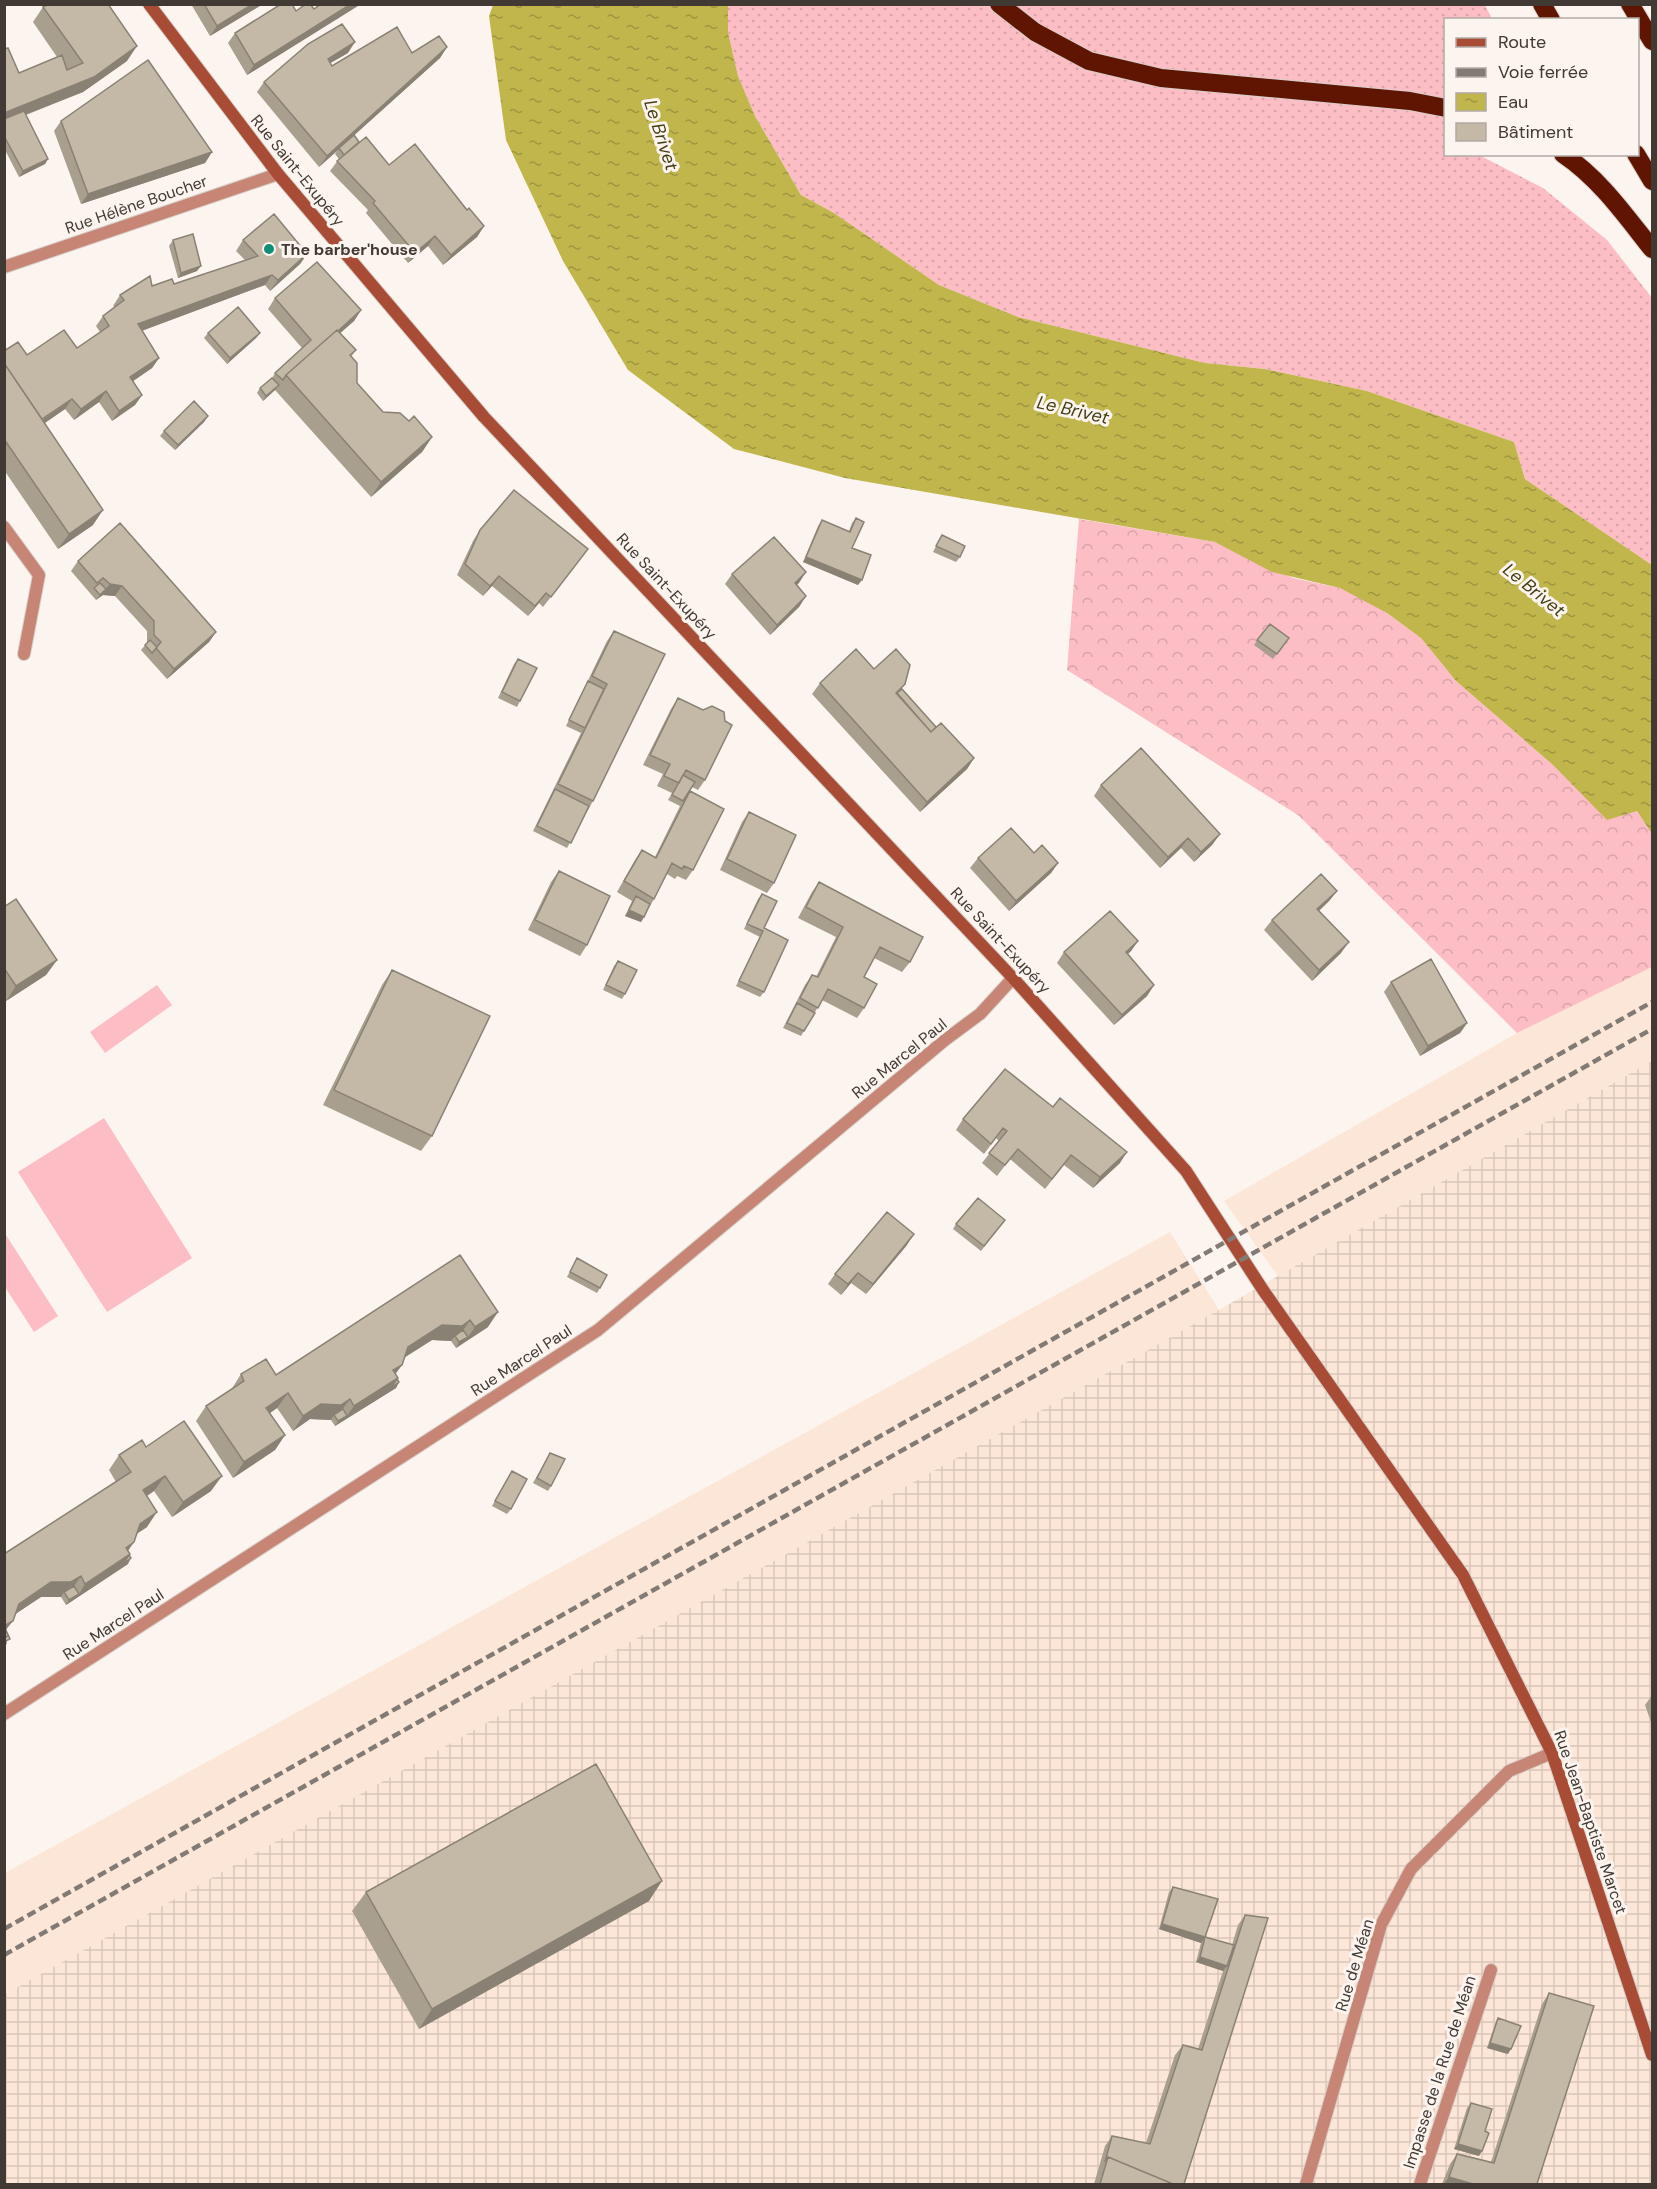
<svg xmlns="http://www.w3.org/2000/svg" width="1657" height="2189" viewBox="0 0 1657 2189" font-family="'DM Sans',sans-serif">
  <defs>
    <pattern id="industrial-grid" width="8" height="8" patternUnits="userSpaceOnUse" patternTransform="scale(1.5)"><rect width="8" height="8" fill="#fce6d7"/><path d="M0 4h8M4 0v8" fill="none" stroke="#d9c6b9"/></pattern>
    <pattern id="grass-dots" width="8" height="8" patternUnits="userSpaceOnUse" patternTransform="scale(1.5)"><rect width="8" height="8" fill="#fcbdc4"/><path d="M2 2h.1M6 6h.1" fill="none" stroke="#d9a3a9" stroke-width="1.8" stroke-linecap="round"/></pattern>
    <pattern id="forest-crowns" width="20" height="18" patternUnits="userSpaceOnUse" patternTransform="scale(1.5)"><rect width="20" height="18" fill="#fcbdc4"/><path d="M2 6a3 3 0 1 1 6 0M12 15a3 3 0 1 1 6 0" fill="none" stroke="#d9a3a9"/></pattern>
    <pattern id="water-ripples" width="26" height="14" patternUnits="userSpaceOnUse" patternTransform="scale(1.5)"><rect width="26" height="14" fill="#c0b64c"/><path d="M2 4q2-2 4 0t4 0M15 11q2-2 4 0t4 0" fill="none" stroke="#9e9540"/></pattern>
  </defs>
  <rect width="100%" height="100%" fill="#fcf4ef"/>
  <path fill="#fce6d7" d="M1652 967V1061L1278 1276 1224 1201 1517 1033Z
    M1170 1232 1219 1310 5 1995V1873Z"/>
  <path fill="url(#industrial-grid)" d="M1652 1061V2184H5L4 1995 1219 1310Z"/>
  <path fill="url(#grass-dots)" d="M728 5H1485L1492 19 1446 20V154L1479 155 1543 188 1607 240 1652 298V565L1525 479 1514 442 1367 391 1265 369 1205 363 1018 317 939 285 834 213 801 195 755 116 738 76 728 32Z"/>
  <path fill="url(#forest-crowns)" d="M1079 519 1215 542 1293 578 1340 588 1360 597 1387 613 1421 638 1456 681 1553 765 1607 819 1637 811 1652 834V967L1517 1033 1298 815 1067 670Z"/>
  <path fill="#fcbdc4" d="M157 985 172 1005 105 1053 90 1032Z
    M104 1118 192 1258 107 1312 18 1172Z
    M4 1232 58 1316 34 1332 5 1287Z"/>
  <path fill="url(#water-ripples)" d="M493 5H728V32L738 76 755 116 801 195 834 213 939 285 1018 317 1205 363 1265 369 1367 391 1514 442 1525 479 1652 565V834L1637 811 1607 820 1553 765 1456 681 1421 638 1387 613 1340 588 1272 572 1215 542 845 478 734 449 628 370 563 261 506 140 489 16Z"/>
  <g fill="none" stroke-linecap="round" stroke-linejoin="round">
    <g stroke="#d7cfc9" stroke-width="14">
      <path id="lane" d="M1420 2184 1491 1970"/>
    </g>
    <g stroke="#d7cfc9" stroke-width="14">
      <path id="street" d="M4 267 278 174
        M4 527 39 575 24 654
        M4 1714 598 1330 945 1040 980 1014 1013 978
        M1306 2184 1381 1925 1411 1869 1509 1771 1552 1753"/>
    </g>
    <g stroke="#d7cfc9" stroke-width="14">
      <path id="secondary" d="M149 4 278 174 484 417 1013 978 1186 1171 1263 1290 1463 1575 1552 1753 1652 2055"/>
    </g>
    <g stroke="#d7cfc9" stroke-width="20">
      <path id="highway" d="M999 4 1035 32 1089 61 1161 78 1410 101 1446 108
        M1542 4 1551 20
        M1630 4 1652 41
        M1563 154C1600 179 1625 215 1652 249
        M1636 154 1652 181"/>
    </g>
    <use href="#lane" stroke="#c78675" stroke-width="12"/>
    <use href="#street" stroke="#c78675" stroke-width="12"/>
    <use href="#secondary" stroke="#a94c36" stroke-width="12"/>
    <use href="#highway" stroke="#601402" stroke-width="18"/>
    <path stroke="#827a74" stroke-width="4.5" stroke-dasharray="9 4.5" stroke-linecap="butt" d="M4 1929 1652 1002
      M4 1955 1652 1029"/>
  </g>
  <path fill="#a99f8f" d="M191 4H263L210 36Z
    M321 4H361L247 75 228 43 235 33 296 11 314 9Z
    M43 7 127 61 83 92 26 115 48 159 45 164 19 177 4 148V49L19 73 57 57 33 22Z
    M447 47 440 58 354 135 359 142 389 165 467 210 484 226 477 237 443 265 428 246 408 263 366 213 368 210 330 171 339 159 335 154 337 151 319 167 257 92 264 82 348 53 330 63 332 66Z
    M61 121 212 152 205 163 81 204 54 131Z
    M173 240 197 271 178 278 169 246Z
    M243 240 307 254 300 264 270 291 265 285 142 330 159 358 152 368 133 381 142 395 135 405 112 421 99 402 74 420 65 409 45 423 93 525 58 549 4 470V351L27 355 77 348 100 332 96 326 103 316 115 307 113 306 120 295 152 286 174 284 245 260 236 251Z
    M275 298 361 310 354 321 340 333 356 350 351 357 357 383 383 412 409 421 432 437 422 452 371 497 275 390 263 401 257 393 260 388 272 378 275 373 302 348 268 309Z
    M208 333H260L256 338 227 364 204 338Z
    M208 416 204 422 175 450 160 436 164 431Z
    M856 518 852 548 858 585 803 562 818 526 822 520 849 531 852 523Z
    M480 530 580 560 543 607 539 603 528 616 492 586 483 596 457 575 473 541Z
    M942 535 960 557 956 562 933 552Z
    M78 561 216 632 209 642 167 679 141 650 147 643V631L115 596 103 595 96 600 71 571Z
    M806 572 797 585 806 596 799 607 770 635 725 584 732 574Z
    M1270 624 1289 638 1273 659 1254 645Z
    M614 631 593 801 567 848 533 831 582 731 581 733 566 726 607 641Z
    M518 659 520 701 517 707 498 698 514 664Z
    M874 669 902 689 936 727 974 758 967 769 920 812 812 694 820 683Z
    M678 698 705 780 698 790 692 787 689 793 693 870 686 880 677 876 675 879 667 874 654 899 641 922 625 916 632 901 617 892 635 860 642 850 655 857 680 806 668 800 672 793 657 786 663 774 643 765 671 709Z
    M1101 785 1220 834 1212 845 1194 862 1181 848 1160 868 1094 796Z
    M749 812 774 883 767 893 720 870 742 822Z
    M1034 853 1058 863 1051 873 1009 911 970 868 978 858Z
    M559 871 587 945 580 956 528 930 551 882Z
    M819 882 910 962 902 972 874 958 864 977V1008L857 1018 822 1000 801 1036 783 1028 805 985 812 975 816 977 836 937 798 918 812 892Z
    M1337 891 1329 901 1319 911 1341 953 1312 981 1264 930 1272 920Z
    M762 894 764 928V992L760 997 736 986 760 937 744 929 758 899Z
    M4 907 57 960 46 975 6 1001 4 1000Z
    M1138 941 1131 951 1128 954 1154 985 1147 996 1114 1025 1057 963 1064 952Z
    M618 961 625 994 622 999 603 990 614 966Z
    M392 970 432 1136 421 1151 323 1105 382 985Z
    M1391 982 1467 1023 1460 1033 1420 1056 1384 992Z
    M1005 1069 1120 1163 1093 1188 1064 1165 1045 1189 1010 1159 997 1176 982 1163 999 1141 996 1138 984 1154 956 1130 963 1119Z
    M1005 1220 981 1251 953 1229 956 1224Z
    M907 1245 866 1294 851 1283 841 1295 828 1284 835 1274Z
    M460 1255 488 1327 456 1348 451 1341 432 1340 404 1358 402 1365 395 1374 399 1382 396 1388 335 1426 331 1420 310 1419 293 1431 277 1408 270 1413 285 1435 275 1450 233 1478 196 1421 206 1406 231 1390 241 1374 276 1375Z
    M577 1258 600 1288 597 1293 567 1277Z
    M146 1447 211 1491 172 1517 154 1491 147 1496V1527L136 1534 134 1542 128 1551 129 1555 128 1564 66 1605 61 1597H41L15 1614 6 1630 7 1644 4 1645V1554L116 1482 109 1470 119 1455Z
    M550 1453 551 1486 548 1491 533 1483Z
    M512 1471 511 1509 507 1514 492 1506Z
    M1653 1694V1728L1645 1705Z
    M1173 1887 1205 1937 1232 1945 1238 1925 1245 1915 1184 2184H1094L1105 2146 1112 2136 1146 2143 1175 2055 1183 2045 1198 2049 1223 1971 1196 1962 1201 1943 1159 1929 1169 1892Z
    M366 1892 649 1901 419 2029 352 1911Z
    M1549 1993 1537 2184H1442L1450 2164 1457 2154 1491 2162 1542 2004Z
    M1498 2018 1508 2054 1487 2048 1495 2024Z
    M1471 2103 1485 2131 1479 2156 1454 2149 1467 2108Z"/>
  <path fill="#898274" d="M253 4H263L210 36 217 26Z
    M351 4H361L247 75 254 65Z
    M355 42 348 53 320 69 328 59Z
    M137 46 127 61 83 92 4 123V113Z
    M447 47 440 58 319 167 327 156Z
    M212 152 205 163 81 204 88 194Z
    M48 159 45 164 19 177 23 171Z
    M484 226 477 237 443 265 451 255Z
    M435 236 428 246 408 263 415 253Z
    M307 254 300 264 270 291 278 280Z
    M201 266 197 271 178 278 181 273Z
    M272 275 265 285 131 335 138 324Z
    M361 310 354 321 289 378 287 376Z
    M260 333 256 338 227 364 230 358Z
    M159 358 152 368 123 388 130 377Z
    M279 385 275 390 263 401 266 396Z
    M106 391 99 402 74 420 81 409Z
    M142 395 135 405 112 421 119 411Z
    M72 399 65 409 30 433 38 423Z
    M208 416 204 422 175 450 178 445Z
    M432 437 422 452 371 497 381 482Z
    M103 510 93 525 58 549 69 534Z
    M806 557 862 580 858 585 803 562Z
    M806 572 799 583 788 593 795 583Z
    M499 576 492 586 483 596 490 586Z
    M110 584 122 586 115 596 103 595 96 600Z
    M546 593 539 603 528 616 535 606Z
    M806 596 799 607 770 635 777 625Z
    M216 632 209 642 167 679 174 669Z
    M974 758 967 769 920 812 927 802Z
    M1220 834 1212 845 1194 862 1201 852Z
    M1188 838 1181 848 1160 868 1168 857Z
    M1058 863 1051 873 1009 911 1016 901Z
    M1337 891 1329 901 1310 919 1317 909Z
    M629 910 644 917 641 922 625 916Z
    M1138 941 1131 951 1118 962 1126 952Z
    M1349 942 1341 953 1312 981 1319 970Z
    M57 960 46 975 6 1001 16 986Z
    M1154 985 1147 996 1114 1025 1122 1015Z
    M1467 1023 1460 1033 1420 1056 1428 1046Z
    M1127 1152 1120 1163 1093 1188 1100 1177Z
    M914 1234 907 1245 866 1294 873 1284Z
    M858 1273 851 1283 841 1295 848 1284Z
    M498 1312 488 1327 456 1348 459 1342 468 1337 475 1327Z
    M470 1320 460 1335 455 1336 451 1341 432 1340 397 1362 408 1347 442 1325Z
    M402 1365 391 1380 393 1370Z
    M398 1378 391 1388 399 1382 396 1388 343 1421 354 1406Z
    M288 1393 277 1408 256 1423 266 1408Z
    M350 1399 339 1414 334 1415 331 1420 310 1419 293 1431 303 1416 321 1404Z
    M347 1416 343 1421 335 1426 338 1421Z
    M285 1435 275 1450 233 1478 244 1462Z
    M165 1476 154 1491 132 1505 143 1490Z
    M222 1476 211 1491 172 1517 183 1502Z
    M157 1512 147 1527 129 1539 140 1524Z
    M134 1542 123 1557 126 1548Z
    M130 1554 123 1564 131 1558 128 1564 66 1605 69 1600 79 1594 85 1584Z
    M81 1576 70 1592H64L61 1597H41L8 1619 19 1604 51 1582Z
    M13 1621 4 1632V1626Z
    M662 1881 649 1901 419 2029 432 2009Z
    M1162 1924 1205 1937 1201 1943 1159 1929Z
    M1200 1957 1227 1966 1223 1971 1196 1962Z
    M1490 2043 1511 2049 1508 2054 1487 2048Z
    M1458 2144 1482 2151 1479 2156 1454 2149Z
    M1449 2177 1473 2184H1444Z"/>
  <path fill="#c4b9a6" stroke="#898274" stroke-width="1.5" d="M49 4H108L137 46 94 77 4 113V49L8 48 19 73 62 55 67 70 83 63 43 7Z
    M204 4H253L217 26Z
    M281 4H292L296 11 306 4H310L314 9 321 4H351L254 65 235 33Z
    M342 24 355 42 328 59 332 66 397 27 412 53 439 36 447 47 327 156 264 82 308 44Z
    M148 60 212 152 88 194 61 121Z
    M24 111 48 159 23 171 4 136V119Z
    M354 135 359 142 344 155 339 148Z
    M366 137 389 165 415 144 467 210 469 208 484 226 451 255 435 236 415 253 373 203 375 201 337 161Z
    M274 214 307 254 278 280 272 275 138 324 159 358 130 377 142 395 119 411 106 391 81 409 72 399 42 419 4 363V351L18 342 27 355 64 330 77 348 109 326 103 316 124 300 120 295 150 276 152 286 172 279 174 284 258 256 243 240Z
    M193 234 201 266 181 273 173 240Z
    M317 262 361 310 338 331 337 330 286 375 283 380 275 373 311 340 275 298Z
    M238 307 260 333 230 358 208 333Z
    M337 330 356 350 350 355 357 363V383L383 412 400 413 409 421 414 416 432 437 381 482 286 375Z
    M4 363 103 510 69 534 4 439Z
    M272 378 279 385 266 396 260 388Z
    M194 401 208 416 178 445 164 431Z
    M514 490 588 549 551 597 546 593 535 606 499 576 490 586 465 564 480 530Z
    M856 518 864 522 852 548 871 555 862 580 806 557 822 520 850 532Z
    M120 523 216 632 174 669 156 648 161 642 154 635V621L122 586 110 584 103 578 97 583 78 561Z
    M942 535 965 546 960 557 936 546Z
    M774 537 806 572 795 583 806 596 777 625 732 574Z
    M100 583 106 589 100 595 94 588Z
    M1270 624 1289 638 1277 654 1257 640Z
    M614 631 665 654 593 801 558 784 607 684 592 676Z
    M150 640 157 647 152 653 145 645Z
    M856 649 874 669 896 649 910 665 905 684 896 693 931 732 941 723 974 758 927 802 820 683Z
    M518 659 537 668 520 701 502 692Z
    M588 681 604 689 585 728 569 720Z
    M902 689 936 727 931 732 897 693Z
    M678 698 703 710 712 706 724 712 725 721 732 725 705 780 686 770 679 783 664 776 670 764 650 755Z
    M1141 748 1220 834 1201 852 1188 838 1168 857 1101 785Z
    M683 775 695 782 683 801 672 795Z
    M555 789 589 806 571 843 537 826Z
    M690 791 724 809 693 870 684 866 682 869 672 863 654 899 624 881 642 850 656 858Z
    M749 812 796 835 774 883 727 859Z
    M1011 828 1034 853 1042 845 1058 863 1016 901 978 858Z
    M559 871 610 896 587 945 535 920Z
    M1321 874 1337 891 1317 909 1349 942 1319 970 1272 920Z
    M819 882 923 937 910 962 880 947 864 977 877 984 864 1008 828 989 818 1008 800 998 812 975 818 977 843 927 806 907Z
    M762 894 777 901 764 928 788 940 764 992 739 981 763 931 747 924Z
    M636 896 650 904 644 917 629 910Z
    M16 899 57 960 16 986 6 971H4V907Z
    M1110 911 1138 941 1126 952 1154 985 1122 1015 1064 952Z
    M1431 959 1467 1023 1428 1046 1391 982Z
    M618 961 637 970 625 994 606 985Z
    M392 970 490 1016 432 1136 334 1090Z
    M797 1003 815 1013 804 1031 787 1023Z
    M1005 1069 1053 1107 1060 1098 1127 1152 1100 1177 1071 1155 1052 1179 1018 1149 1005 1165 989 1153 1007 1131 1003 1128 991 1144 963 1119Z
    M978 1198 1005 1220 984 1246 956 1224Z
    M887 1212 914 1234 873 1284 858 1273 848 1284 835 1274Z
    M460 1255 498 1312 475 1327 470 1320 462 1326 442 1325 408 1347 402 1365 393 1370 398 1378 354 1406 350 1399 341 1405 321 1404 303 1416 288 1393 266 1408 285 1435 244 1462 206 1406 244 1381 241 1374 266 1359 276 1375Z
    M577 1258 607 1275 600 1288 570 1272Z
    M463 1330 468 1337 459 1342 455 1336Z
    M397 1379 399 1382 391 1388Z
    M343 1409 347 1416 338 1421 334 1415Z
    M184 1421 222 1476 183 1502 165 1476 143 1490 157 1512 140 1524 134 1542 126 1548 130 1554 85 1584 81 1576 71 1582H51L19 1604 13 1621 4 1626V1554L131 1472 119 1455 142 1440 146 1447Z
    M550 1453 565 1459 551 1486 537 1478Z
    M512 1471 527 1479 511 1509 495 1501Z
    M129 1555 131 1558 123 1564Z
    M74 1586 79 1594 69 1600 64 1592Z
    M6 1630 10 1639 4 1642V1639L8 1635 5 1631Z
    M596 1764 662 1881 432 2009 366 1892Z
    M1173 1887 1218 1899 1205 1937 1162 1924Z
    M1245 1915 1268 1918 1184 2184H1173L1108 2157 1105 2162 1112 2136 1150 2144 1183 2045 1202 2050Z
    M1205 1937 1234 1945 1227 1966 1200 1957Z
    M1549 1993 1594 2006 1537 2184H1473L1449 2177 1457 2154 1494 2163Z
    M1498 2018 1521 2026 1511 2049 1490 2043Z
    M1471 2103 1492 2109 1485 2131 1489 2133 1482 2151 1458 2144Z
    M1108 2157 1173 2184H1100Z"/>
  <circle fill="#0f8f76" stroke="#fcf4ef" stroke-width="2" cx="269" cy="249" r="6"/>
  <g text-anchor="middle" stroke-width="6" stroke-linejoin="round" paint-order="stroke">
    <g font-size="16" fill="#413933" stroke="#fcf4ef">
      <text transform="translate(298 170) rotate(51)" y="6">Rue Saint-Exupéry</text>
      <text transform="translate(136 204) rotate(-19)" y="6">Rue Hélène Boucher</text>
      <text transform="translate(667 586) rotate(47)" y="6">Rue Saint-Exupéry</text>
      <text transform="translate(1001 940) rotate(47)" y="6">Rue Saint-Exupéry</text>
      <text transform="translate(899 1058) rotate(-39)" y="6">Rue Marcel Paul</text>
      <text transform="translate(521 1360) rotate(-33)" y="6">Rue Marcel Paul</text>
      <text transform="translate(113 1624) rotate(-33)" y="6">Rue Marcel Paul</text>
      <text transform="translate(1591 1822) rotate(71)" y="6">Rue Jean-Baptiste Marcet</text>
      <text transform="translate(1354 1965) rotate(-73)" y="6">Rue de Méan</text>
      <text transform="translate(1439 2072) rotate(-72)" y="6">Impasse de la Rue de Méan</text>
    </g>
    <g font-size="16" font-weight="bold" fill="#413933" stroke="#fcf4ef" text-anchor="start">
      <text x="281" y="255">The barber'house</text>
    </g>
    <g font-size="18" font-style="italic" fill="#433f13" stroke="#fcf4ef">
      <text transform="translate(661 135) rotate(72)" y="6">Le Brivet</text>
      <text transform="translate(1073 410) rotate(13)" y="6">Le Brivet</text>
      <text transform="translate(1534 590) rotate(39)" y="6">Le Brivet</text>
    </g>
  </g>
  <rect width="1657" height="2189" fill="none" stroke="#413933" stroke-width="12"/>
  <rect x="1444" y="18" width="195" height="138" fill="#fcf4ef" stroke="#b1a9a4" stroke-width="1.5"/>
  <rect x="1456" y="38" width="30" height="9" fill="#a94c36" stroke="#b1a9a4" stroke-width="1.5"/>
  <text x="1498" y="48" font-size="18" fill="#413933">Route</text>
  <rect x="1456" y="68" width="30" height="9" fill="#827a74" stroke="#b1a9a4" stroke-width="1.5"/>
  <text x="1498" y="78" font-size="18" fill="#413933">Voie ferrée</text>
  <rect x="1456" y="93" width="30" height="18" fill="url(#water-ripples)" stroke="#b1a9a4" stroke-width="1.5"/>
  <text x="1498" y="108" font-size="18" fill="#413933">Eau</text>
  <rect x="1456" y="123" width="30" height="18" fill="#c4b9a6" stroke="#b1a9a4" stroke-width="1.5"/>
  <text x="1498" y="138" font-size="18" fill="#413933">Bâtiment</text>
</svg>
